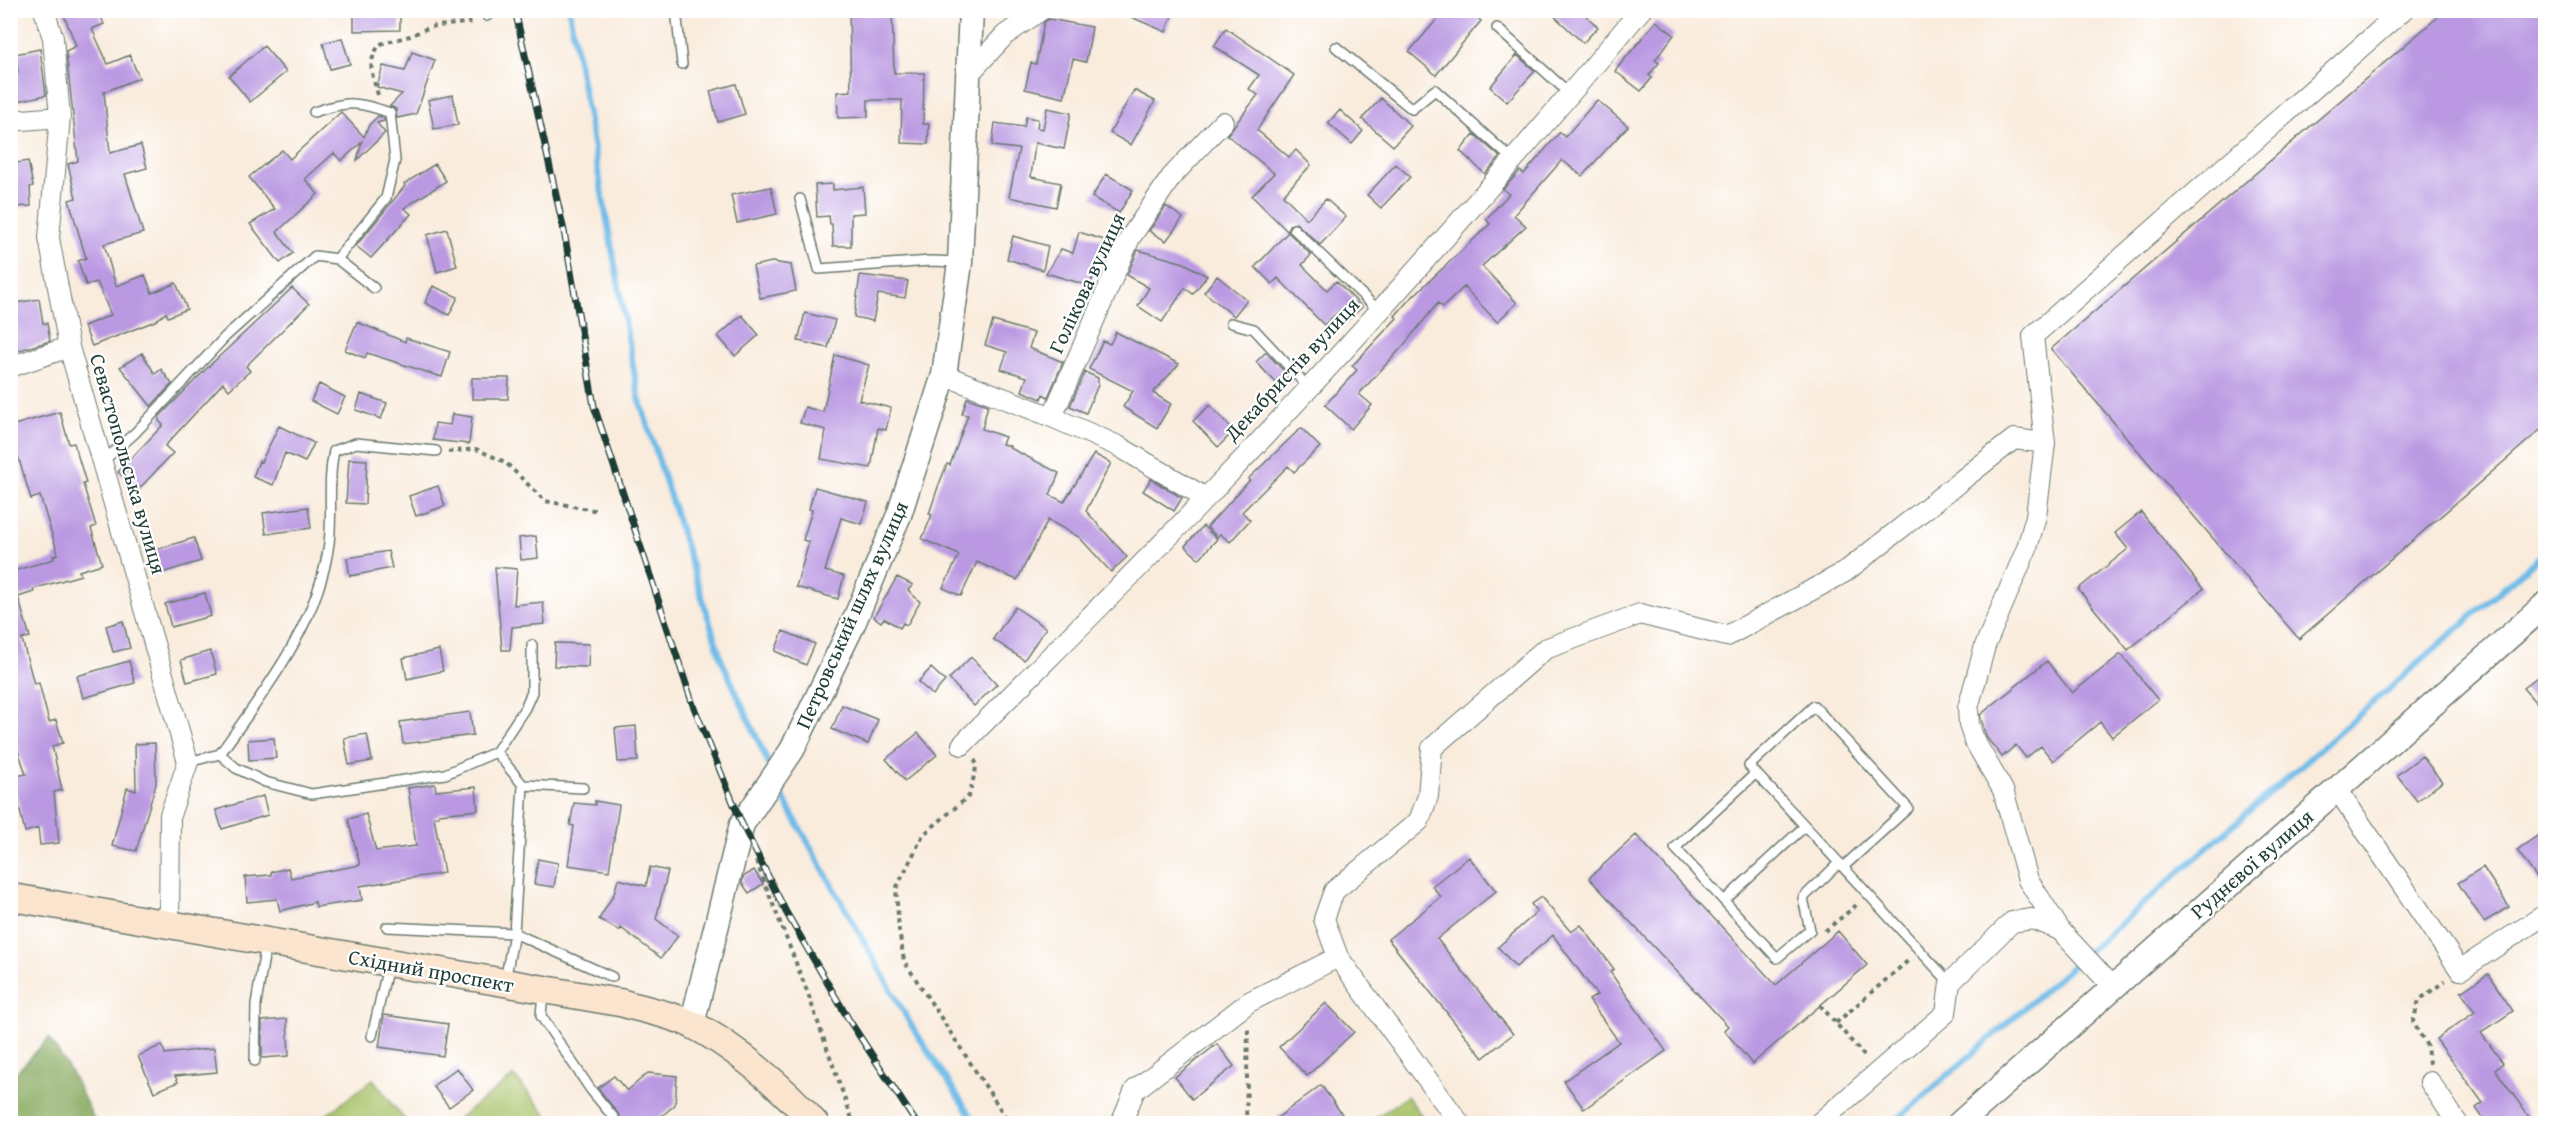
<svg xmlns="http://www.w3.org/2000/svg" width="2556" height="1134" viewBox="0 0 2556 1134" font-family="'Gentium Book Plus',serif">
  <rect width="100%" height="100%" fill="#fff"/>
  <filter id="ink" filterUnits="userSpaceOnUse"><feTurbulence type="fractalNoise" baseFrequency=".0167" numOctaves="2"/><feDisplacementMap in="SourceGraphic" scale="12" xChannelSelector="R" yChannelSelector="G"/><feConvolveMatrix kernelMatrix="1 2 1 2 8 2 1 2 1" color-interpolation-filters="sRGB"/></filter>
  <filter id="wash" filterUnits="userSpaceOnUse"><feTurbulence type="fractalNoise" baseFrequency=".008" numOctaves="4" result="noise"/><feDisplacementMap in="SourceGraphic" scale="24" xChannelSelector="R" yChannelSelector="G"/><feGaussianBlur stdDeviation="1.35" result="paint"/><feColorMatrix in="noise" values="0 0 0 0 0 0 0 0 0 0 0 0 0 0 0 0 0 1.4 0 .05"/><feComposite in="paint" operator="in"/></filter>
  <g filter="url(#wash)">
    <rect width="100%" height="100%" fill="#f9ecdd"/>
    <path fill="#a8c369" stroke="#64804e" stroke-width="1.5" d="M514 1076 554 1123H452Z
      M373 1079 407 1123H316Z
      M1407 1096 1427 1123H1368Z"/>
    <path fill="#86a95d" stroke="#527348" stroke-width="1.5" d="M49 1038 72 1074 96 1123H11V1078Z"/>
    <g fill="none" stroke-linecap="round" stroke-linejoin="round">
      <path stroke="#6ebbe8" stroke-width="6" d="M569 10 639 398 722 661 771 769
        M777 784 787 805 911 1025 976 1124
        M1892 1124 2546 551"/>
    </g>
    <g id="blocks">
      <path fill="#ba99e2" d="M62 10H98L104 24 92 29 108 64 130 55 139 78 104 92 110 153 141 145 147 168 125 174 143 233 104 244 116 286 145 275 152 293 176 283 187 309 168 317 166 313 155 321 92 346 84 326 111 315 97 282 86 285 78 261 86 258 69 200 76 198 68 164 78 161 66 51 76 46Z
        M354 10H400V30L354 31Z
        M849 10H892L894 73H924L923 124H929L928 144 901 143 902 100H868V117L838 118 837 92 851 91Z
        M1115 10H1174L1166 32Z
        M1445 10H1469L1481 21 1436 75 1409 52Z
        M1548 10H1580L1598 27 1583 43Z
        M2446 10H2546V425L2299 639 2051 349Z
        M1049 19 1092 27 1086 62 1073 59 1064 98 1025 89 1031 63 1036 64 1044 22Z
        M1656 21 1674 35 1655 60 1659 63 1649 75 1652 78 1641 91 1615 71Z
        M1226 28 1294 75 1257 130 1289 157 1296 150 1311 165 1283 195 1307 219 1326 199 1346 217 1320 245 1296 223 1289 225 1288 232 1252 196 1274 173 1227 135 1258 95 1249 89 1259 75 1214 46Z
        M342 38 350 64 330 69 323 43Z
        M264 46 286 72 250 102 229 76Z
        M40 49 46 95 10 103V73L18 72 15 54Z
        M412 52 435 60 416 114 397 118 396 109 390 106 402 94 377 87 383 66 405 71Z
        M1517 55 1535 71 1507 102 1490 87Z
        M736 84 745 114 718 122 710 91Z
        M1134 90 1155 101 1131 145 1110 133Z
        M453 95 458 125 434 129 428 100Z
        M1381 98 1411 126 1393 146 1362 119Z
        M1597 100 1628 126 1582 176 1562 160 1514 215 1526 226 1482 266 1517 303 1497 322 1464 287 1443 307 1438 303 1403 346 1359 394 1372 405 1351 429 1325 405 1357 370 1352 366 1397 318 1395 316 1407 302 1490 224 1486 219 1509 194 1503 189 1520 171 1524 174 1560 132 1565 137Z
        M1047 108 1071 113 1064 149 1035 143 1031 177 1061 183 1056 207 1009 197 1019 149 992 146 995 123 1024 127 1026 117 1038 119 1037 128 1043 129Z
        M1340 110 1363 131 1352 144 1328 123Z
        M341 112 364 137 369 125 378 116 384 118V121L377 123 385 133 357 160 362 142 341 161 334 153 305 179 318 194 277 232 293 253 280 263 250 224 275 209 249 177 282 150 290 159Z
        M1474 134 1500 157 1485 174 1460 151Z
        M28 161 33 186 30 187 31 206 15 207 10 164Z
        M435 164 446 181 404 208 411 214 371 258 356 246 405 186 404 184Z
        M1396 164 1410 177 1381 208 1367 195Z
        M1106 174 1133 190 1119 213 1092 197Z
        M833 184V190L863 187 865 213 851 214V246H833L832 224H830L829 216 817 217 815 185Z
        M771 187 777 214 737 223 731 195Z
        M1166 206 1183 218 1166 241 1149 231Z
        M447 229 457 266 437 272 427 235Z
        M1079 232 1104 240 1090 286 1046 273 1061 249 1073 253Z
        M1288 232 1311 255 1302 265 1327 290 1336 281 1362 307 1347 321 1338 312 1324 325 1278 278 1272 284 1255 267Z
        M1013 236 1048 246 1043 270 1007 259Z
        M1138 250 1184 263 1207 276 1193 294 1185 288 1162 322 1138 306 1149 288 1127 275Z
        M772 262 791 265 796 291 760 298 753 266Z
        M860 275 908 281 905 298 878 294 873 321 854 317Z
        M1217 276 1247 300 1234 316 1204 292Z
        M433 286 458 297 449 315 425 303Z
        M292 288 309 304 246 366 250 371 229 390 223 383 165 446 173 453 138 490 118 472 163 425 159 421V417L208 367Z
        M39 299 43 323H47L50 341 10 353V304Z
        M805 313 835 320 828 348 798 341Z
        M742 315 759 335 735 356 718 336Z
        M993 321 1034 333 1029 348 1063 362 1048 397 1043 394 1041 399 1022 391 1027 377 1001 369 1007 352 985 345Z
        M357 322 405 342 406 338 450 352 442 377 367 353 365 358 345 350Z
        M1116 332 1179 364 1153 393 1171 404 1157 428 1123 407 1133 391 1089 369 1103 341 1110 344Z
        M1266 352 1292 380 1282 389 1256 362Z
        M142 353 155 374 161 369 172 384 151 406 120 367Z
        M835 355 869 365 859 400 891 408 886 430 878 428 871 468 821 459 826 430 800 423 805 407 823 412Z
        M1085 372 1098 378V385L1086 413 1070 406Z
        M472 378H509L508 399H472Z
        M319 384 345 397 337 414 311 401Z
        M361 394 387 403 381 419 356 410Z
        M967 398 988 405 982 429 1005 437 1002 444 1010 446V448L1059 473 1050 495 1064 502 1094 454 1111 463 1086 511 1127 557 1111 572 1079 537 1048 520 1017 580 977 562 961 596 943 588 959 555 922 539 932 515 929 514 938 487 947 464 950 465 968 415 962 414Z
        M1210 405 1234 431 1218 447 1193 421Z
        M60 412 69 444 74 443 86 483 83 484 96 526 91 528 102 564 79 571 81 575 33 589 34 592 18 597 30 637 22 639 34 684 39 683 49 722 56 720 63 743 52 746 62 790 54 792 59 843 40 845 38 828 25 832 12 777 26 774 10 727V572L54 559 53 556 58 554 40 496 31 499 18 456 10 459V426Z
        M452 414 472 417 469 444 433 440 435 423 450 425Z
        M279 426 314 443 305 462 285 453 273 485 253 477 259 461 261 462Z
        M1301 428 1320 447 1294 472 1288 466 1242 512 1250 520 1230 542 1220 534 1217 537 1207 527 1250 480 1248 479Z
        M349 459 367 460 365 504 346 503Z
        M1151 479 1182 498 1174 511 1143 491Z
        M438 486 445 506 416 516 409 496Z
        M815 487 868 502 862 524 841 518 825 571 844 576 838 599 796 587 809 542 803 540 812 510 809 509Z
        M308 507 311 528 266 534 263 513Z
        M2141 512 2203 589 2128 650 2078 589 2128 549 2115 533Z
        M1203 526 1217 539 1199 559 1185 546Z
        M536 536 538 558 521 560 519 538Z
        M194 538 201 561 155 575 148 552Z
        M388 551 392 568 350 576 347 558Z
        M495 567 517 569 514 605 543 602 545 624 512 627 510 650H502Z
        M897 577 913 585 908 590 920 602 907 625 903 623 900 628 884 618 881 622 874 617Z
        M205 593 211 616 171 627 165 604Z
        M1015 607 1046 628 1024 660 993 639Z
        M123 621 130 648 113 652 106 626Z
        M783 631 815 644 806 665 775 651Z
        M555 643 589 644 588 667 554 666Z
        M439 650 443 671 407 679 403 658Z
        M210 651 217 674 187 682 181 660Z
        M2121 654 2158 700 2112 737 2100 722 2053 761 2041 746 2026 758 2016 745 2002 757 1986 737 1980 715 2047 661 2072 693Z
        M971 657 997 684 974 706 949 679Z
        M129 661 135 683 83 698 77 676Z
        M931 668 945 681 933 695 918 682Z
        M2546 670V714L2523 688Z
        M842 705 878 720 868 744 832 729Z
        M470 712 473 735 403 744 400 722Z
        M636 726 638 761 618 762 615 728Z
        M918 733 937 755 905 781 886 759Z
        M367 734 372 761 349 765 344 738Z
        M274 738 276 758 249 760 248 740Z
        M155 743 156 784 136 851 112 846 127 788 136 791 135 744Z
        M2422 756 2442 782 2417 801 2397 775Z
        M435 784 436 791 476 787 478 810 439 814V816L434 817 444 873 360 886 362 900 316 907 315 902 280 911 277 899 247 902 245 877 271 875V872L288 868 291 878 360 865 348 819 366 814 376 851 416 846 408 788Z
        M263 796 268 815 222 829 216 810Z
        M595 801 619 805 609 871 568 865 574 826 570 825 574 803 595 805Z
        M2546 830V891L2517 850Z
        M1636 835 1776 985 1838 931 1867 965 1752 1064 1724 1030 1728 1026 1589 878Z
        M1469 857 1496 891 1437 939 1513 1034 1483 1058 1388 939 1441 897 1432 886Z
        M538 859 558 863 554 887 534 884Z
        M650 867 668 871 656 919 678 936 661 958 621 928 619 931 599 919 614 894 618 879 646 886Z
        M2483 867 2509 907 2484 922 2458 883Z
        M754 870 763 884 749 893 742 883 743 877Z
        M1541 897 1571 932 1581 925 1614 969 1610 972 1666 1051 1584 1109 1564 1081 1619 1042 1589 1000 1597 995 1553 935 1516 967 1498 947 1537 912 1531 904Z
        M2488 974 2513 1011 2481 1033 2503 1063 2495 1069 2534 1124H2487L2476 1108 2483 1103 2436 1039 2475 1012 2461 992Z
        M1326 1003 1354 1032 1307 1076 1279 1047Z
        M384 1015 448 1024 443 1056 379 1047Z
        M287 1019 289 1056 262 1058V1021Z
        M1217 1044 1234 1066 1192 1099 1175 1077Z
        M162 1045 165 1054 214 1048 217 1072 175 1076 178 1082 154 1092 138 1056Z
        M457 1068 473 1090 449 1107 433 1086Z
        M648 1073 677 1076 675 1105 652 1124H626L598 1088 614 1076 627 1091Z
        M1321 1085 1349 1124H1269Z"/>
    </g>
  </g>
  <g filter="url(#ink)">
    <use href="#blocks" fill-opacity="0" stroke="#6b7a6f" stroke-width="1.5"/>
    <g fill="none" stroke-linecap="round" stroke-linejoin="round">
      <g stroke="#6b7a6f" stroke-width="12">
        <path id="service" d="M486 10 487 16
          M676 10 682 64
          M1497 28 1570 94
          M1336 47 1412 109 1435 90 1514 161
          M800 199 819 269 931 261 958 262
          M1294 229 1378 310
          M337 259 374 288
          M1231 323 1254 329 1308 387
          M102 462 135 433 226 336 315 256 337 259 386 198 395 160 390 113C357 101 348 101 314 112
          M496 752 523 785 514 933 505 981
          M220 754 236 768 265 782 312 794 445 774 496 752 525 708 532 692V645
          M188 762 220 754C265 690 319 623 329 543 333 512 327 482 334 451L356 443 436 451
          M1756 773 1675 848 1777 958 1810 930 1803 898 1839 863
          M523 785 583 788
          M1843 867 1908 808 1814 706 1749 766C1817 838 1883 911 1950 983
          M1724 901 1805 826
          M387 927 514 933 612 977
          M543 993 541 1016 591 1090 619 1124
          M372 1036 388 966
          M255 1061 256 1004 266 944"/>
      </g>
      <g stroke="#6b7a6f" stroke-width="22">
        <path id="minor" d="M44 10 53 38 60 117 49 238 69 347 188 762 170 815 169 925
          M967 76 1005 35 1041 10
          M10 121 60 117
          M10 367 69 347
          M944 375 1052 417 1118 446 1206 498
          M1052 417 1130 238 1172 176 1223 122
          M962 745C1043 663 1126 582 1206 498 1356 341 1501 177 1641 10
          M2337 789 2460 970 2546 914
          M1338 957 1324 919 1334 891 1419 821 1428 796 1432 748 1545 649 1640 614 1727 636 1845 572 2014 439 2045 443
          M2113 987 2060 930 2028 880 2003 790 1974 740 1969 724 1968 708 1985 646 2027 548 2036 516 2045 443 2033 336 2403 10
          M2430 1082 2458 1124
          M1121 1124 1135 1090 1249 1002 1338 957 1460 1124
          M1818 1124 1946 1013 1950 983 2012 922 2032 919 2060 930"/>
      </g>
      <g stroke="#6b7a6f" stroke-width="27">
        <path id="tertiary" d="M692 1024 742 824 792 750 852 626 899 515 944 375 960 263 971 10
          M1959 1124 2546 604"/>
      </g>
      <g stroke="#6b7a6f" stroke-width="30">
        <path id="secondary" d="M10 897 622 1003C644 1010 672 1014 693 1025 734 1046 785 1089 815 1124"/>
      </g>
      <path stroke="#6b7a6f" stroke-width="4" stroke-dasharray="4.5 4.5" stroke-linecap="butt" d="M378 95C372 73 366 64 380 44L410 36 430 27 473 22
        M448 452 476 449 505 462 545 501 599 511
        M974 760 977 764 969 796 923 835 896 889 899 930 904 961 1010 1124
        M756 861 807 991 853 1122 852 1124
        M1825 931 1859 903
        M1820 1005 1867 1059
        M1836 1023 1910 959
        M2429 1064 2427 1046 2413 1022 2419 1000 2445 981
        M1246 1124 1248 1028"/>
      <use href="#service" stroke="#fff" stroke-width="9"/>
      <use href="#minor" stroke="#fff" stroke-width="20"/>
      <use href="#tertiary" stroke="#fff" stroke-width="24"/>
      <use href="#secondary" stroke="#fbe5cf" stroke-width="27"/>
      <g stroke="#1f3d34" stroke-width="7">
        <path id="rail" d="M515 10 564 231 594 406 693 705 742 824 786 912 849 1020 917 1124"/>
      </g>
      <use href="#rail" stroke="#fff" stroke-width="4.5" stroke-dasharray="14" stroke-linecap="butt"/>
    </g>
  </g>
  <g text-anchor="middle" stroke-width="4.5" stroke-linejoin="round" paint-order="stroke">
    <g font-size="21" fill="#1f3d34" stroke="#fff">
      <text transform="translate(1087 283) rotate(-65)" y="7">Голікова вулиця</text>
      <text transform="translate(1292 369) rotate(-47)" y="7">Декабристів вулиця</text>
      <text transform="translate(128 464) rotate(74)" y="7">Севастопольська вулиця</text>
      <text transform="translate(852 615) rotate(-66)" y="7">Петровський шлях вулиця</text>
      <text transform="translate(2252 864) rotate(-41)" y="7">Руднєвої вулиця</text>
      <text transform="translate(431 971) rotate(10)" y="7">Східний проспект</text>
    </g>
  </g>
  <rect width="2556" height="1134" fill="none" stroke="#fff" stroke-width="36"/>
</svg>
